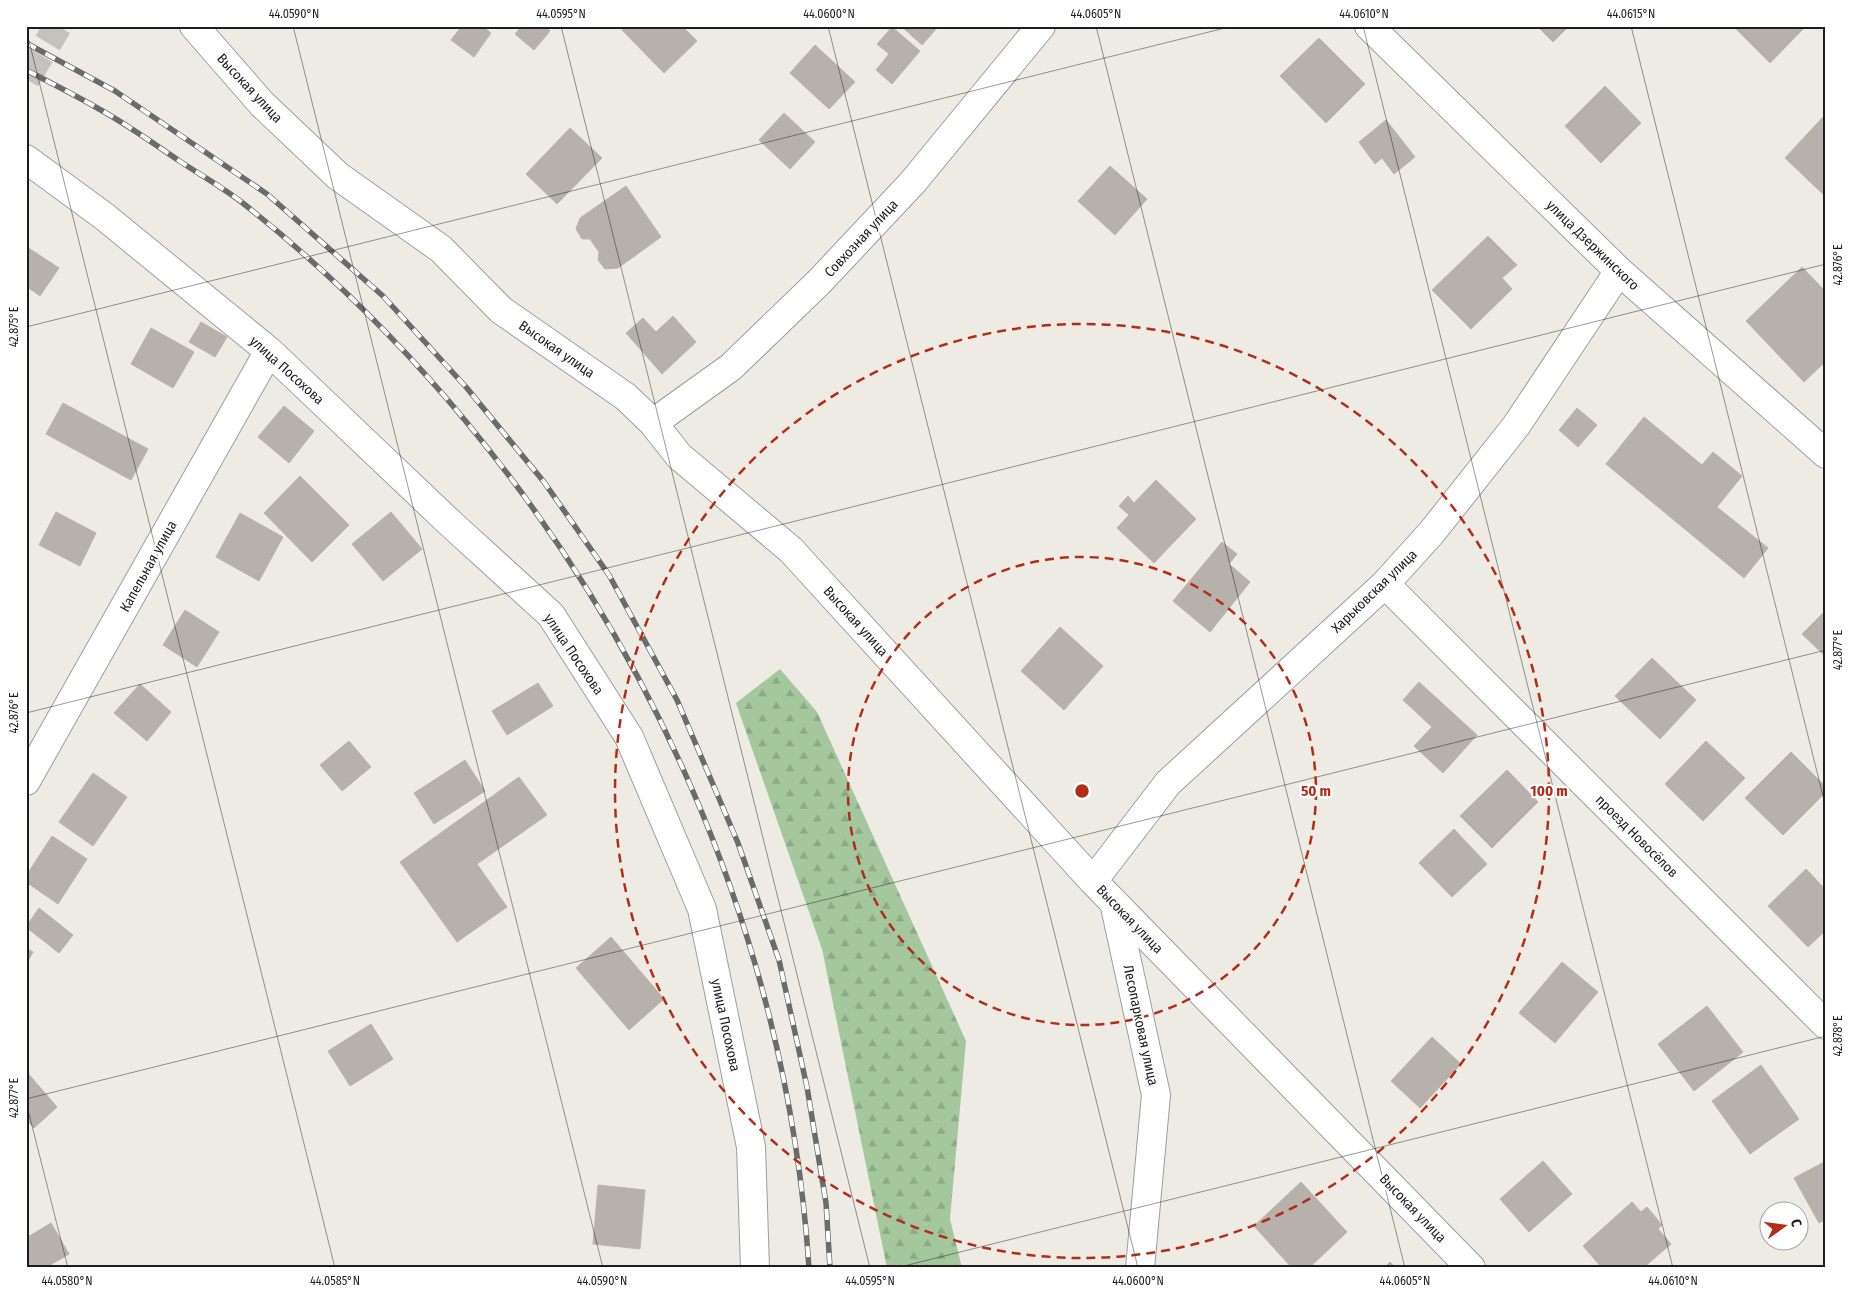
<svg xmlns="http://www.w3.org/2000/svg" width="1852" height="1294" viewBox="0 0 1852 1294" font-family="'Fira Sans Condensed',sans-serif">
  <defs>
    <pattern id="forest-firs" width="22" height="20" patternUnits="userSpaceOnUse" patternTransform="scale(1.25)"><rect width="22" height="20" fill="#a4c79d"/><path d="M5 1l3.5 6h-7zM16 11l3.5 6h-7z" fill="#8daa87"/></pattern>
  </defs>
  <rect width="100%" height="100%" fill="#edebe4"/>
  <path fill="url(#forest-firs)" d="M780 669 817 712 966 1041 950 1219 962 1268H887L822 949 736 703Z"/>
  <path fill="#b6b1aa" stroke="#bdb4a8" d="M462 26H482L491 33 474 57 451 40Z
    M522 26H544L550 31 534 50 515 34Z
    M626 26H682L697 41 664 73 622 30Z
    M901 26H933L936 29 922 45Z
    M1537 26H1569L1553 42Z
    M1733 26H1806L1770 63Z
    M892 27 920 51 892 84 876 70 889 54 877 44Z
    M1319 38 1365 84 1326 123 1280 76Z
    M815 45 855 82 829 109 790 73Z
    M1605 86 1641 123 1601 163 1565 126Z
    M784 113 815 142 790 169 759 140Z
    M1823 117 1826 120V197L1785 158Z
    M1386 120 1415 157 1394 174 1382 158 1375 164 1359 142Z
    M570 128 602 158 557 204 526 174Z
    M1110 166 1147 199 1115 235 1078 201Z
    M626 186 661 237 618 268 605 269 598 260 599 252 590 239H582L576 229 580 218Z
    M1488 236 1517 265 1502 278 1512 289 1471 329 1432 290Z
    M27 247 59 268 40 296 26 286Z
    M1802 267 1826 292V361L1804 382 1746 321Z
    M673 316 696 342 662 374 626 333 643 318 656 332Z
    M201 322 227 337 215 357 189 342Z
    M151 328 194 352 173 388 131 364Z
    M63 403 148 449 131 480 46 434Z
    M284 406 314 431 289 463 258 437Z
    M1577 408 1597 425 1578 447 1559 430Z
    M1644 417 1702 465 1713 452 1742 476 1717 507 1768 548 1744 578 1606 464Z
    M300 476 349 525 312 562 264 513Z
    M1156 480 1196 519 1154 563 1117 528 1129 515 1119 506 1128 496 1134 503Z
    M56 512 96 533 80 566 39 545Z
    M391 512 422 549 383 581 352 544Z
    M240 513 283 537 259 581 216 557Z
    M1222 542 1237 554 1229 564 1250 582 1210 632 1173 601Z
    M185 610 219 632 197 667 163 645Z
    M1826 610V657L1802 634Z
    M1060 627 1103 666 1064 710 1021 671Z
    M1652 658 1696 700 1660 739 1615 696Z
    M1419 682 1477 735 1443 773 1414 746 1432 727 1403 700Z
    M538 683 553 706 507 735 492 711Z
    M140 684 171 712 147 741 114 713Z
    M349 741 371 767 342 791 320 765Z
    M1706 741 1745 778 1703 821 1665 784Z
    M1791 752 1826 787V792L1783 835 1745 798Z
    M465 760 485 791 434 824 414 793Z
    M1507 770 1538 802 1492 848 1460 816Z
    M93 773 127 797 93 846 59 822Z
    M519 777 547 815 477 864 507 907 457 942 400 862Z
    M1454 829 1487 864 1452 897 1419 863Z
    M52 836 87 859 58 904 26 882V876Z
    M1806 869 1826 890V930L1808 947 1768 906Z
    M39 908 73 935 59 953 26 927Z
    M611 937 664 999 629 1030 576 968Z
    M26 948 33 952 26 964Z
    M1562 962 1598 992 1555 1043 1519 1013Z
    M1707 1006 1743 1052 1694 1091 1658 1044Z
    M371 1024 393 1059 350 1086 328 1051Z
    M1432 1037 1461 1064 1420 1108 1391 1081Z
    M1761 1065 1799 1119 1750 1154 1712 1101Z
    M26 1071 57 1107 34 1128 26 1119Z
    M1543 1161 1572 1194 1529 1232 1500 1199Z
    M1826 1161V1219L1819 1223 1794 1178Z
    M1301 1182 1347 1232 1309 1268H1292L1254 1226Z
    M598 1185 645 1190 640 1249 593 1244Z
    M1632 1202 1641 1212 1647 1207 1662 1225 1658 1229 1671 1244 1643 1268H1602L1583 1246Z
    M51 1223 69 1254 45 1268H30L26 1262V1238Z
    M1390 1262 1395 1268H1384Z"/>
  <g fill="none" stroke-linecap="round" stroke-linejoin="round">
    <path stroke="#c3c2bc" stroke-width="28" stroke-dasharray="28 14" stroke-linecap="butt" d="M26 79 58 26"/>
    <g stroke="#9e9e9e" stroke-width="30">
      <path id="minor" d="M194 26 262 104 338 176 441 249 501 310 626 397 653 423 679 456 791 550 1093 881 1471 1268
        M1369 26 1619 271 1826 454
        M26 159 105 217 269 351 450 523 551 615 629 737 702 909 751 1147 755 1268
        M653 423 731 367 819 282 913 182 1041 26
        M1385 584 1826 1025
        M26 781 269 351
        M1093 881 1168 783 1385 584 1432 532 1516 426 1619 271
        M1114 902 1156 1095 1140 1268"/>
    </g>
    <use href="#minor" stroke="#fff" stroke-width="28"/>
    <g stroke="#6b6b6b" stroke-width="5.5">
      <path id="rail" d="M26 43 115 91 267 194 383 296 466 387 544 482 609 575 677 700 738 843 779 960 807 1087 826 1203 830 1268
        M26 70C51 83 75 95 99 109 128 125 154 144 181 162 202 176 224 188 244 204 568 461 782 854 809 1268"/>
    </g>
    <use href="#rail" stroke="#fff" stroke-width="4" stroke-dasharray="11" stroke-linecap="butt"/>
  </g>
  <path fill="none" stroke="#1d1d1d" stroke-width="1" stroke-opacity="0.45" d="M293 26 603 1268M561 26 870 1268M828 26 1138 1268M1096 26 1405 1268M1363 26 1673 1268M1631 26 1826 808M26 29 335 1268M26 327 1233 26M26 713 1826 264M26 1099 1826 650M26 1102 68 1268M896 1268 1826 1036"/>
  <g fill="none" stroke="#b32c17" stroke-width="2.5" stroke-dasharray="9 6">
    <circle cx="1082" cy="791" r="234"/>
    <circle cx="1082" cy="791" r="467"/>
  </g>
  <g text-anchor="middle" stroke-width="4.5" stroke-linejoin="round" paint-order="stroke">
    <g font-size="14" fill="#1d1d1d" stroke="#fff">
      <text transform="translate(250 88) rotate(47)" y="5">Высокая улица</text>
      <text transform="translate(861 238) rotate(-47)" y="5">Совхозная улица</text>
      <text transform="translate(1593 245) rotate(44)" y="5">улица Дзержинского</text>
      <text transform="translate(557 349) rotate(35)" y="5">Высокая улица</text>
      <text transform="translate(287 370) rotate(42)" y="5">улица Посохова</text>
      <text transform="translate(148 566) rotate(-61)" y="5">Капельная улица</text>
      <text transform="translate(1374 591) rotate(-44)" y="5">Харьковская улица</text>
      <text transform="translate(856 621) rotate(48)" y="5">Высокая улица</text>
      <text transform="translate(574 654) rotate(56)" y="5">улица Посохова</text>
      <text transform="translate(1637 836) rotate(45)" y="5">проезд Новосёлов</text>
      <text transform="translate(1130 919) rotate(46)" y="5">Высокая улица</text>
      <text transform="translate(726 1025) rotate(78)" y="5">улица Посохова</text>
      <text transform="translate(1141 1025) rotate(78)" y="5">Лесопарковая улица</text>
      <text transform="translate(1413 1208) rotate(46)" y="5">Высокая улица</text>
    </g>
  </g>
  <circle cx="1082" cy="791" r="8" fill="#b32c17" stroke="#fff" stroke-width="2.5"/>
  <g font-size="15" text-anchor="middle" font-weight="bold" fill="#b32c17" stroke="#fff" stroke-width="4.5" stroke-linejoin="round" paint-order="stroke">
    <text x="1316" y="796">50 m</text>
    <text x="1549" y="796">100 m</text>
  </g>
  <rect width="1852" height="1294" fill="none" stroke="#ffffff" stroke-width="55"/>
  <g transform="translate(1784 1226) rotate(76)"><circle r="24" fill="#ffffff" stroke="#a5a5a5"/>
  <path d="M0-4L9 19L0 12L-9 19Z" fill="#b32c17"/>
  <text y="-8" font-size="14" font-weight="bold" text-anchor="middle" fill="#1d1d1d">С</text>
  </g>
  <rect x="28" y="28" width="1796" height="1238" fill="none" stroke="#1d1d1d" stroke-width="2"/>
  <g font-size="12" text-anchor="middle" fill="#1d1d1d">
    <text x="294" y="18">44.0590°N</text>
    <text x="561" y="18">44.0595°N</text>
    <text x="829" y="18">44.0600°N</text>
    <text x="1096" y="18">44.0605°N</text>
    <text x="1364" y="18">44.0610°N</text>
    <text x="1631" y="18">44.0615°N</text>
    <text transform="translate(1838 265) rotate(-90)" y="4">42.876°E</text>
    <text transform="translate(14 327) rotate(-90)" y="4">42.875°E</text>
    <text transform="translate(1838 650) rotate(-90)" y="4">42.877°E</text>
    <text transform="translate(14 713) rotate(-90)" y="4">42.876°E</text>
    <text transform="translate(1838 1036) rotate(-90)" y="4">42.878°E</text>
    <text transform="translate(14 1098) rotate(-90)" y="4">42.877°E</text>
    <text x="67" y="1285">44.0580°N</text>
    <text x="335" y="1285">44.0585°N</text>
    <text x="602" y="1285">44.0590°N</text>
    <text x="870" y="1285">44.0595°N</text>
    <text x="1138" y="1285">44.0600°N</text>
    <text x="1405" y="1285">44.0605°N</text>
    <text x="1673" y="1285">44.0610°N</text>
  </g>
</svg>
